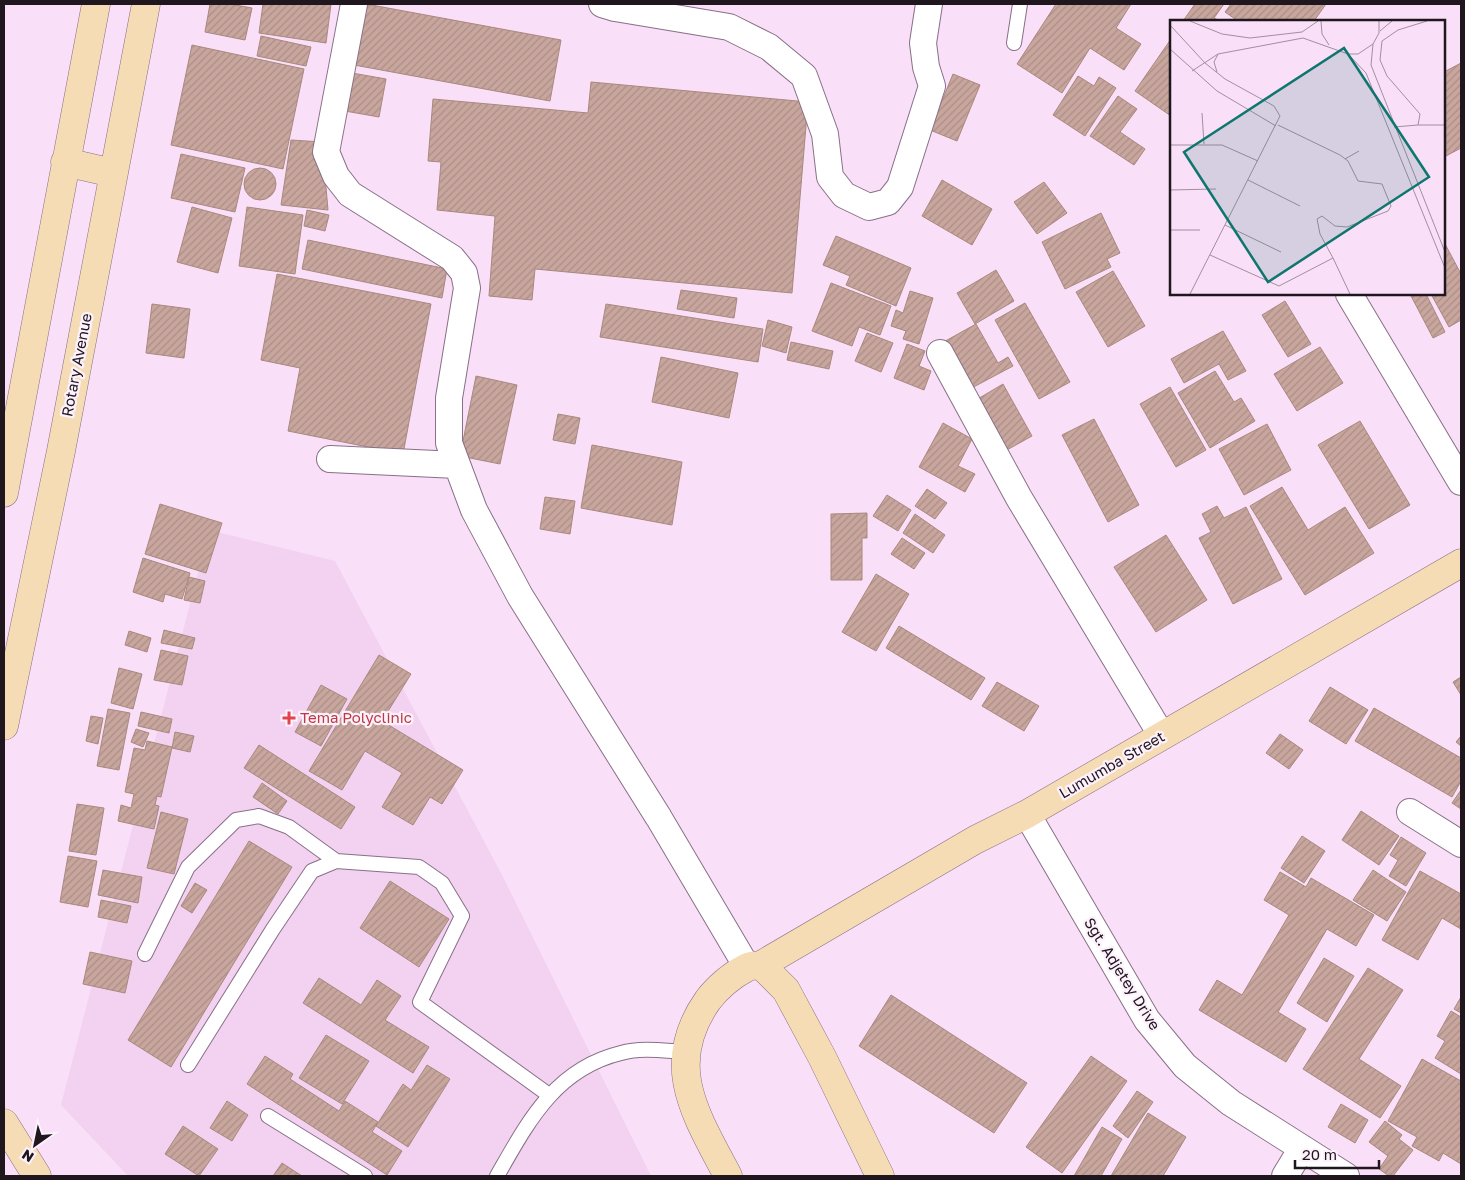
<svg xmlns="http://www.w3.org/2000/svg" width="1465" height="1180" viewBox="0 0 1465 1180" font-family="'Golos Text',sans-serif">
  <defs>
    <pattern id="building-hatch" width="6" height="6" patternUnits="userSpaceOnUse" patternTransform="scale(1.25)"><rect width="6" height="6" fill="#c8a69d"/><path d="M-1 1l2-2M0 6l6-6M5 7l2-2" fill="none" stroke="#ab8e87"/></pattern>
  </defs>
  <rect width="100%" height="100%" fill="#f9dff7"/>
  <path fill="#f2d2f0" d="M209 530 335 561 502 875 651 1176H128L61 1105Z"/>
  <path fill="url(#building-hatch)" stroke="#a9887f" d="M210 4H230L252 8 245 40 205 32Z
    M263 4H331L326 43 259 33Z
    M366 4 561 40 550 101 354 65Z
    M1056 4H1131L1116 28 1141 44 1124 70 1090 48 1062 93 1017 64Z
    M1195 4H1224L1214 18 1220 21H1183Z
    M1231 4H1326L1314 21H1238L1225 12Z
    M261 36 311 47 306 66 257 56Z
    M1171 39V116L1135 91Z
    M192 45 304 69 283 169 171 145Z
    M1461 63V148L1444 157V72Z
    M352 73 386 79 379 117 345 111Z
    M953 74 980 85 957 141 930 130Z
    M1078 76 1094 86 1099 77 1116 88 1085 136 1053 115Z
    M591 82 808 102 792 293 535 269 532 300 489 296 495 216 437 210 441 162 428 161 433 99 588 113Z
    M1118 96 1137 109 1120 132 1145 149 1134 165 1090 136Z
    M291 140 322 142 328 210 281 205Z
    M181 154 245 168 235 212 171 198Z
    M244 184a16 16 0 1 1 32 0a16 16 0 1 1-32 0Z
    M942 180 992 209 972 245 922 216Z
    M1044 182 1067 213 1037 234 1014 202Z
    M192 207 232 218 218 273 177 262Z
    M247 207 303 215 295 274 239 266Z
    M307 210 329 215 325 231 304 226Z
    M1101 213 1120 253 1107 259 1111 267 1065 289 1042 242Z
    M836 236 911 268 896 306 846 285 850 276 823 265Z
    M308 240 447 269 442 298 302 269Z
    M1444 242 1461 274V320L1449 327 1431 294H1444Z
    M996 270 1014 301 975 324 957 293Z
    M1113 271 1145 326 1108 347 1076 292Z
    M277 274 431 304 403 454 288 431 300 368 261 360Z
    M831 283 891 306 880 335 859 327 852 346 812 331Z
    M681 290 737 298 734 318 677 309Z
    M910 291 933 298 919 344 903 339 906 331 891 326 896 310 903 313Z
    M1410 294H1426L1445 332 1433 338Z
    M1285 301 1311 344 1288 357 1262 315Z
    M1025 303 1070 382 1039 399 995 320Z
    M152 304 190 309 184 358 146 353Z
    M606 304 763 329 758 362 600 337Z
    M768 320 792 327 786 353 762 346Z
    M976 324 998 363 1008 357 1013 366 966 391 940 344Z
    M1223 331 1246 371 1228 380 1219 364 1184 383 1171 359Z
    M867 333 893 343 881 372 855 361Z
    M791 342 833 351 829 369 787 360Z
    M907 344 925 351 919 366 931 371 924 390 894 378Z
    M1320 347 1343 383 1297 411 1274 374Z
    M661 357 738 373 729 418 652 402Z
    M1215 371 1234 402 1241 398 1255 421 1210 448 1178 393Z
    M476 376 517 385 500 464 460 456Z
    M1003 384 1032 436 1005 451 976 400Z
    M1170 387 1206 450 1176 467 1140 404Z
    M558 414 580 418 575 444 553 440Z
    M1094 419 1139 505 1108 522 1062 435Z
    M1360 421 1410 505 1369 529 1318 445Z
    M943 423 972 439 958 466 975 474 965 492 919 467Z
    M1267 424 1291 470 1244 495 1219 449Z
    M592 445 682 462 672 525 581 508Z
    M1282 487 1308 530 1345 507 1374 553 1305 595 1250 506Z
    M927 489 947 503 935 519 915 506Z
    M887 495 911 510 898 531 873 516Z
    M545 497 575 501 570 534 540 529Z
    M160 504 222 523 206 573 145 554Z
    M1217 506 1224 518 1246 507 1282 579 1233 604 1199 538 1211 532 1202 514Z
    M867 513V538H862V580H831V514Z
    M915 514 945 535 933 553 903 533Z
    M1166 535 1207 600 1156 632 1114 567Z
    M902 538 925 553 914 569 891 554Z
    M143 558 190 573 182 599 165 594 163 602 133 592Z
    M876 574 909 594 876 651 842 632Z
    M189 577 205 581 200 603 184 600Z
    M899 626 985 678 971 700 886 648Z
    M164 630 195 638 192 649 161 643Z
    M129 631 151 638 147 652 125 645Z
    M161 650 188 656 182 685 154 680Z
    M379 655 411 674 382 721 463 770 442 804 430 797 413 825 382 807 402 773 365 751 342 790 309 771Z
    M119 668 142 674 133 709 111 703Z
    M1461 677V695L1453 682Z
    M997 682 1039 706 1024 731 982 706Z
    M321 685 347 699 321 746 295 732Z
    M1330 687 1368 710 1346 744 1309 721Z
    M1374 708 1461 758V781L1452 797 1355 741Z
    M108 709 130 713 119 770 97 766Z
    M141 712 172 719 169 733 138 726Z
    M91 716 103 718 98 744 86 741Z
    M136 729 149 733 143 747 131 742Z
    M175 732 194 736 190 752 172 748Z
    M1280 734 1303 750 1289 769 1266 753Z
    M1461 736V746L1456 742Z
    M147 741 172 747 161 797 157 796 155 805 159 806 154 829 118 821 121 805 131 808 134 794 125 792 134 748 145 750Z
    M259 745 355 807 341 829 244 768Z
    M262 783 287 801 278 814 253 797Z
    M1461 790V809L1452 803Z
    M77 804 104 808 96 855 69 851Z
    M1361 811 1399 836 1379 865 1342 840Z
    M161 812 188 819 174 874 147 868Z
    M1302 836 1325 851 1304 883 1281 868Z
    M1401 837 1426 853 1406 886 1389 876 1398 860 1390 855Z
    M249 841 292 867 171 1067 128 1040Z
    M68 856 97 861 88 907 60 902Z
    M103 870 142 877 138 903 98 895Z
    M1373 870 1406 892 1387 921 1353 900Z
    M1420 871 1461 894V929L1442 918 1418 960 1382 940Z
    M1280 872 1306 887 1311 878 1374 915 1356 946 1327 929 1278 1012 1306 1029 1286 1062 1199 1010 1217 980 1242 995 1289 915 1264 900Z
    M390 881 449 919 419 967 360 928Z
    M195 883 207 890 192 913 181 906Z
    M101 900 131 906 127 923 98 917Z
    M90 952 132 961 125 993 83 984Z
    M1324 958 1354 976 1327 1022 1297 1003Z
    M1368 968 1403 990 1359 1059 1401 1086 1380 1118 1303 1069Z
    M319 978 361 1005 377 980 401 996 385 1020 429 1047 413 1073 303 1003Z
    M891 995 1027 1083 994 1133 859 1046Z
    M1461 997V1013L1454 1009Z
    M1451 1011 1461 1017V1074L1435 1058 1445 1041 1437 1036Z
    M326 1035 369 1061 342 1104 299 1078Z
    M265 1056 293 1074 290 1079 339 1111 345 1101 378 1122 372 1132 402 1151 387 1175 247 1084Z
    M1091 1056 1127 1081 1062 1173 1026 1147Z
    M1422 1059 1461 1081V1164L1443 1153 1439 1161 1412 1146 1417 1137 1388 1121Z
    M427 1065 450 1079 408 1147 376 1126 403 1084 411 1090Z
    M1137 1091 1153 1102 1128 1138 1113 1126Z
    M227 1101 248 1115 232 1141 210 1128Z
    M1341 1104 1368 1120 1355 1143 1328 1127Z
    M1148 1113 1186 1137 1163 1176H1111Z
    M1385 1121 1402 1135 1399 1139 1413 1150 1393 1176H1389L1379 1169 1388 1156 1369 1142Z
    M183 1126 218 1149 199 1176 165 1154Z
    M1102 1127 1122 1139 1101 1176H1074Z
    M282 1163 302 1176H273Z"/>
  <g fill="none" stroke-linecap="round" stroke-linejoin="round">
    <g stroke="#887086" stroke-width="16">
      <path id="service" d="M1014 43 1020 4
        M145 954 188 867 236 820 259 816 289 827 336 861
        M188 1065 273 929 312 871 336 861 419 867 442 883 462 916 420 1002 549 1095
        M268 1116 365 1176
        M497 1176C528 1122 555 1069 621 1053 642 1047 665 1051 686 1052"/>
    </g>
    <g stroke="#887086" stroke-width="28">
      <path id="minor" d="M354 4 326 152 336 176 350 194 452 258 464 273 467 288 449 398V443L474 510 520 596 659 818 747 967
        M602 4 615 8 729 27 769 47 804 76 825 134 830 177 844 195 869 207 888 202 900 187 932 86 926 67 923 43 929 4
        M1349 294 1461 482
        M940 353 1019 498 1162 736
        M330 459 457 465
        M1410 812 1461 844
        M1027 814 1147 1020 1185 1066 1231 1103 1346 1176
        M1285 1176 1302 1148"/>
    </g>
    <g stroke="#887086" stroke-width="29">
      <path id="secondary" d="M65 162 113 173
        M4 493 96 4
        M4 726 61 451 146 4
        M761 965 786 990 822 1057 880 1176
        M4 1123 37 1176
        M728 1176C696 1115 662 1065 708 1000 717 988 732 975 746 968 750 965 756 966 761 965L975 840 1027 814 1461 563"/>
    </g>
    <use href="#service" stroke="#fff" stroke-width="14"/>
    <use href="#minor" stroke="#fff" stroke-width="26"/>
    <use href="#secondary" stroke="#f5dcb4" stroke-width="28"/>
  </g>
  <path fill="#e0444e" stroke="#fdf2fc" stroke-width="2" d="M286.5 710.5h5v5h5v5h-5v5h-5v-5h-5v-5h5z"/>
  <g text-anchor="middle" stroke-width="4.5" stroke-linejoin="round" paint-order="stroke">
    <g font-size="15" fill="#1f161e" stroke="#fdf2fc">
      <text transform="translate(77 365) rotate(-79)" y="5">Rotary Avenue</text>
      <text transform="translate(1112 765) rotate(-30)" y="5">Lumumba Street</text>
      <text transform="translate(1122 974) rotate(58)" y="5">Sgt. Adjetey Drive</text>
    </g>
    <g font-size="15" fill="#be3a42" stroke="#fdf2fc" text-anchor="start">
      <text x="300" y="723">Tema Polyclinic</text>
    </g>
  </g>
  <g transform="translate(1170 20)">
    <rect width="275" height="275" fill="#f9dff7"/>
    <path fill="none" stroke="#a28fa0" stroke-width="1" d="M20 1 52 14 80 18 132 12 148 1M151 1 152 14 159 25M0 5 35 43 55 59 104 86 110 96 20 274M210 11 222 1M203 24 201 45 275 232M0 29 47 71 106 106M178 34 196 53 275 248M22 51 48 34 133 18 178 34H188L203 24 209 13V1M47 52 44 42 48 34M32 93 34 124M108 105 170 135 178 141 188 161 212 164 221 186 218 191 177 207 165 206 152 196 147 199 150 214 163 238M248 105H275M224 107 248 105 250 94 217 56 210 40 212 21 228 10 257 1M0 125H52L88 141M175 139 189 131M78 160 130 186M0 170 46 169M55 205 111 232M0 210H30M40 235 109 266 163 238 180 274"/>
    <path fill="#0f766e" fill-opacity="0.15" stroke="#0f766e" stroke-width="2.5" d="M174 28 259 157 98 262 14 132Z"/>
    <rect width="275" height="275" fill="none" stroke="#1f161e" stroke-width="2.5"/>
  </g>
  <rect width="1465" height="1180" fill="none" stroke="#1f161e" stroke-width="10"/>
  <g transform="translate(35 1145) rotate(213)" stroke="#fdf2fc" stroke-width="4" paint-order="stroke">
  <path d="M0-4L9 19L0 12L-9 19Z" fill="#1f161e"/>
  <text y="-8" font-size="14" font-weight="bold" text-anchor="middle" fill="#1f161e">N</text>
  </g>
  <path d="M1295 1160v8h84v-8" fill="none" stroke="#1f161e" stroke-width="2.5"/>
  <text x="1302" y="1160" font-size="15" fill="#1f161e" stroke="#fdf2fc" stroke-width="4" paint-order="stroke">20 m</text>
</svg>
